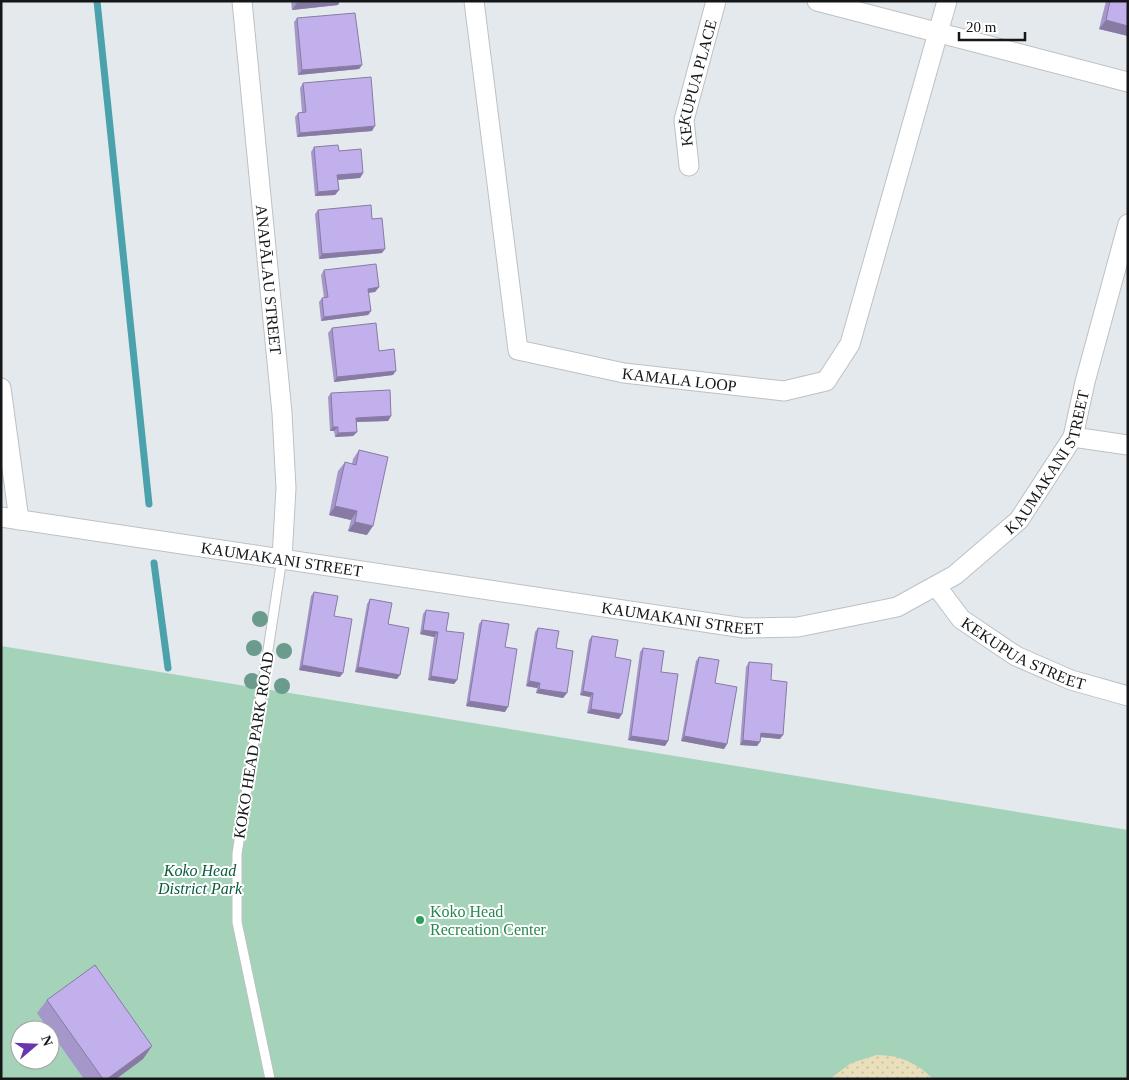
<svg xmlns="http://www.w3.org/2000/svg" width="1129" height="1080" viewBox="0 0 1129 1080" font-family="Georgia,serif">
  <defs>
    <pattern id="sand-dots" width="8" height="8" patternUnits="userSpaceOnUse" patternTransform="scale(1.25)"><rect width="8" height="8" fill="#e9dfba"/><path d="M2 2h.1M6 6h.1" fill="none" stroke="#c7bf9f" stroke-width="1.8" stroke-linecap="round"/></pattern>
  </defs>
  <rect width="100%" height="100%" fill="#e4e9ed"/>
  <path fill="#a4d3b9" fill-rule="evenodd" d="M1 646 1128 830V1079H1ZM20 1030H50V1060H20Z"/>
  <path fill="url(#sand-dots)" d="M877 1055C900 1055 917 1063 933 1079H830L851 1063Z"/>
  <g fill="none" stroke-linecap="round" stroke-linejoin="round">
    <path stroke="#4ba1ac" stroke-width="7" d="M97 1 149 504
      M154 563 168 668"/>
    <g stroke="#bcc1c5" stroke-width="11">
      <path id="lane" d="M270 1079 237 922V854L282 558"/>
    </g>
    <g stroke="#bcc1c5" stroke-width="21">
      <g id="street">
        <path id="s1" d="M242 1 282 413 286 488 282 558"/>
        <path id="s2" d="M474 1 518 350 624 373 784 391 826 381 850 344 947 1"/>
        <path d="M817 1 1128 82"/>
        <path id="s3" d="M689 166 684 120 716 1"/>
        <path d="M1 388 19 520"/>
        <path d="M1073 437 1128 445"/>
        <path id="s4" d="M1 517 744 628 798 627 897 607 955 575 1019 520 1073 437 1085 382 1128 224"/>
        <path id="s5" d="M937 587 961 619 1016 656 1071 680 1128 696"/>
      </g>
    </g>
    <use href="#lane" stroke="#fff" stroke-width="9"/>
    <use href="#street" stroke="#fff" stroke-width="19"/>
  </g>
  <g fill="#6b9b8c">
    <circle cx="260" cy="619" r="8"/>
    <circle cx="254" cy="648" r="8"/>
    <circle cx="284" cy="651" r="8"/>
    <circle cx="252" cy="681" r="8"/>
    <circle cx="282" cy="686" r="8"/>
  </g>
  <path fill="#a697ca" d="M291 1H340L338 5 292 10Z
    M1106 1H1128V36L1099 29Z
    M297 18 362 65 359 69 298 75 294 22Z
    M303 83 372 131 297 137 295 117 298 113H302L300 88Z
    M314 147 339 151 363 173 360 178 338 180 339 190 335 195 315 196 311 152Z
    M318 210 372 219 382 253 319 259 315 214Z
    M324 270 379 287 375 292 368 293 371 311 368 315 321 321 319 302 322 298H324L321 275Z
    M332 328 379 351 393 375 334 382 328 333Z
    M331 393 391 416 388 421 356 422 357 432 353 436 335 437 334 431H330L328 397Z
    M359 450 367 535 348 531 351 520 329 515 338 471 345 462 352 464 353 459Z
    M314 592 334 616 340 677 299 670 311 596Z
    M370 599 388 624 397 679 355 672 367 604Z
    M426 610 446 631 457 680 454 684 428 680 434 637 420 634 423 614Z
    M482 620 505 647V712L466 706 479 624Z
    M538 628 556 648 567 693 563 698 536 693 537 688 526 686 535 632Z
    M592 636 615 657 619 719 587 713 590 697 580 695 589 640Z
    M643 648 661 672 668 741 665 746 628 740 640 652Z
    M699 657 715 683 727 744 724 749 681 741 696 661Z
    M749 662 771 680 780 739 761 737 757 746 740 745 746 667Z
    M47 1000 152 1046 143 1059 116 1079H84L50 1031V1030H49L37 1013Z"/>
  <path fill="#877ba4" d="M298 1H340L338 5 292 10Z
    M1106 20 1128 26V36L1099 29Z
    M362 65 359 69 298 75 302 70Z
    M375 126 372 131 297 137 300 133Z
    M363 173 360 178 334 180 337 175Z
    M339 190 335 195 315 196 318 192Z
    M385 249 382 253 319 259 322 254Z
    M379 287 375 292 365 293 368 289Z
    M371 311 368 315 321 321 324 317Z
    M396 371 393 375 334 382 337 377Z
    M391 416 388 421 353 422 356 418Z
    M333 427H338L334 431H330Z
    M357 432 353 436 335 437 338 433Z
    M335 506 357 511 351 520 329 515Z
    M355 522 373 526 367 535 348 531Z
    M423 630 438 632 434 637 420 634Z
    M302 665 343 673 340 677 299 670Z
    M358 667 400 675 397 679 355 672Z
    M431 676 457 680 454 684 428 680Z
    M529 681 540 683 537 688 526 686Z
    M539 689 567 693 563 698 536 693Z
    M583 691 593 693 590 697 580 695Z
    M469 701 508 707 505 712 466 706Z
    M591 709 622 714 619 719 587 713Z
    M761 733 783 735 780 739 758 737Z
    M631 736 668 741 665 746 628 740Z
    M684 736 727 744 724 749 681 741Z
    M743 740 760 742 757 746 740 745Z
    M152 1046 143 1059 116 1079H107Z"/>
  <path fill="#c1b0eb" stroke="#877ba4" d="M1110 1H1128V26L1106 20Z
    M355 13 362 65 302 70 297 18Z
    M371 77 375 126 300 133 298 113 306 112 303 83Z
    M338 145 339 151 361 149 363 173 337 175 339 190 318 192 314 147Z
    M371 205 372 219 382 218 385 249 322 254 318 210Z
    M376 264 379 287 368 289 371 311 324 317 322 298 328 297 324 270Z
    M376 323 379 351 394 349 396 371 337 377 332 328Z
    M390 390 391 416 356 418 357 432 338 433V427H333L331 393Z
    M359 450 388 457 373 526 355 522 357 511 335 506 345 462 356 465Z
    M314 592 338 596 334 616 352 619 343 673 302 665Z
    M370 599 392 603 388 624 409 628 400 675 358 667Z
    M426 610 449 613 446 631 464 633 457 680 431 676 438 632 423 630Z
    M482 620 509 624 505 647 517 649 508 707 469 701Z
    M538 628 559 631 556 648 573 651 567 693 539 689 540 683 529 681Z
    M592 636 618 640 615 657 631 660 622 714 591 709 593 693 583 691Z
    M643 648 664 651 661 672 678 674 668 741 631 736Z
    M699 657 719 660 715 683 737 687 727 744 684 736Z
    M749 662 772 664 771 680 787 682 783 735 761 733 760 742 743 740Z
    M95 965 152 1046 107 1079H103L47 1000Z"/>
  <circle fill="#2e9e5b" stroke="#fff" stroke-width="2" cx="420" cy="920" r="5"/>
  <g text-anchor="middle" stroke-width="4" stroke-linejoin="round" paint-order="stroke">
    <g font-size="16" fill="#141617" stroke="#fff">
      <text dy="6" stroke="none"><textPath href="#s3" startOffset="85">KEKUPUA PLACE</textPath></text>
      <text dy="6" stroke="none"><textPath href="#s1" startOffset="280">ANAPĀLAU STREET</textPath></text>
      <text dy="6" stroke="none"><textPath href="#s2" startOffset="516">KAMALA LOOP</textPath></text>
      <text dy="6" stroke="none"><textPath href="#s4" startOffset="1122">KAUMAKANI STREET</textPath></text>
      <text dy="6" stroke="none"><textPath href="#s4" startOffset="284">KAUMAKANI STREET</textPath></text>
      <text dy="6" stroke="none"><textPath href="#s4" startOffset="689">KAUMAKANI STREET</textPath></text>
      <text dy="6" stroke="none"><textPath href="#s5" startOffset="112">KEKUPUA STREET</textPath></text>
      <text transform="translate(253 745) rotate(-81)" y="6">KOKO HEAD PARK ROAD</text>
    </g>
    <g font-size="16" font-style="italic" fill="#085c3c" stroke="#fff">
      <text x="200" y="876">Koko Head<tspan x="200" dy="18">District Park</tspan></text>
    </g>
    <g font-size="16" fill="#27864d" stroke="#fff" text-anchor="start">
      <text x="430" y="917">Koko Head<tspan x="430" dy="18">Recreation Center</tspan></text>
    </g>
  </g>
  <rect width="1129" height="1080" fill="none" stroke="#141617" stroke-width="5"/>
  <g transform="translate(35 1045) rotate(71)"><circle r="24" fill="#ffffff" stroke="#a1a2a2"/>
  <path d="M0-4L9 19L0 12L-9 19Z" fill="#6836ae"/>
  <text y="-8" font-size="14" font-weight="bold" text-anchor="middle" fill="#141617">N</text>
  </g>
  <path d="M959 32v8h66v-8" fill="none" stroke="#141617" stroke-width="2.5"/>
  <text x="966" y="32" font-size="15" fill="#141617" stroke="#ffffff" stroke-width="4" paint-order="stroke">20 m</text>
</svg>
